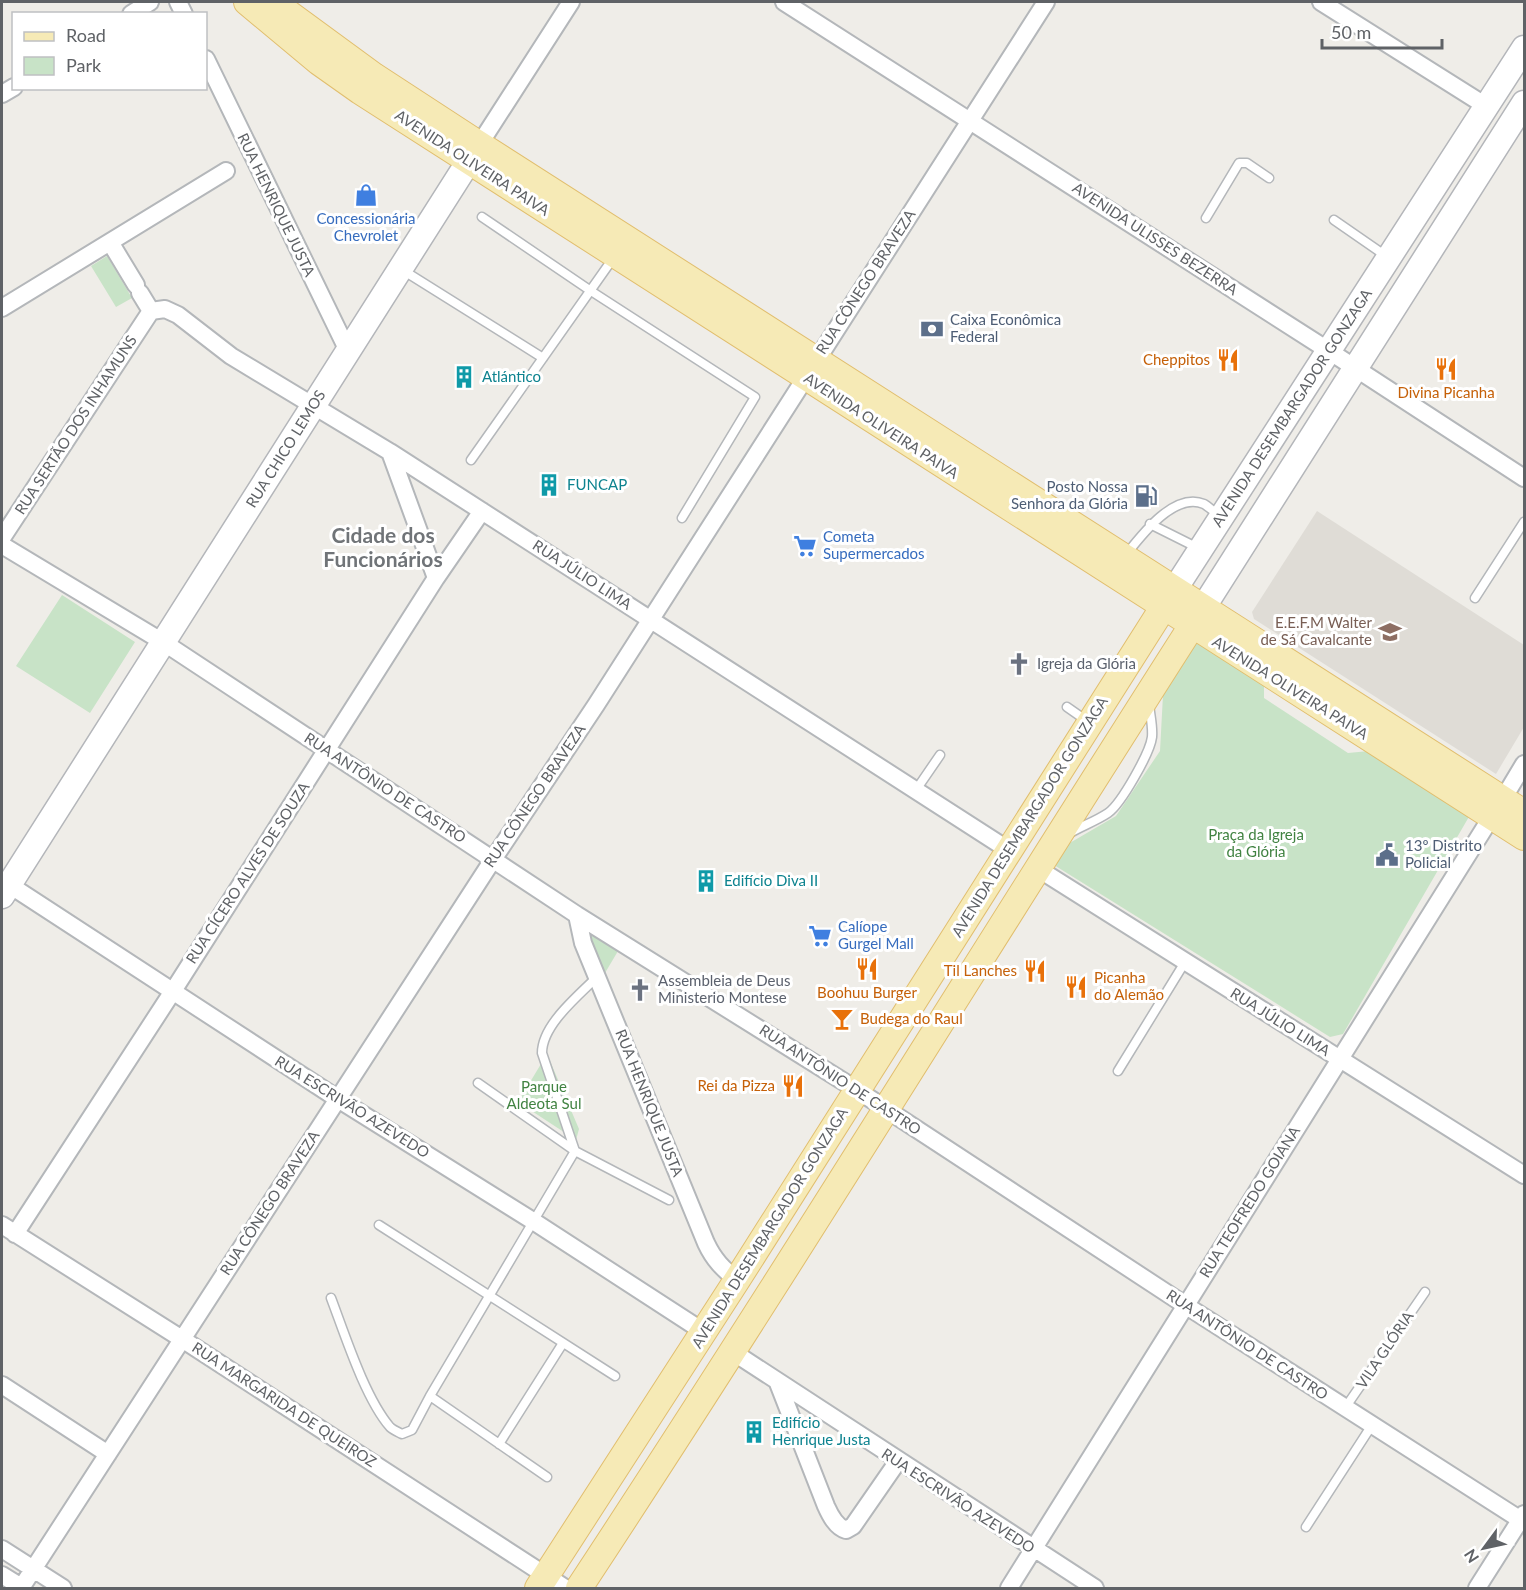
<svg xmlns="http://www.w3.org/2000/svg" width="1526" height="1590" viewBox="0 0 1526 1590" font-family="Lato,sans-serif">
  <rect width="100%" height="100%" fill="#efede8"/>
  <path fill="#dfdcd6" d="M1317 511 1524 645V727L1496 774 1254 619 1252 612Z"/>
  <path fill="#c8e3c7" d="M107 256 132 298 116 307 91 266Z
    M62 595 135 642 90 713 16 666Z
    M1201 642 1264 683V698L1348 753 1369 751 1470 815 1343 1034 1330 1037 1054 865 1068 844 1116 816 1160 751 1163 695 1195 643Z
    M585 923 621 946 602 978Z
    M547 1054 579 1129 576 1140 518 1102Z"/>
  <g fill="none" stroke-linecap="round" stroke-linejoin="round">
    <g stroke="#b4b7ba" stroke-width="11">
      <path id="lane" d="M482 217 591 291 755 397 682 518
        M1206 218 1239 163H1247L1269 178
        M1334 220 1386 256
        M401 269 543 358
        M471 460 614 257
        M1150 524 1198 548
        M1125 556C1140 537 1174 491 1204 504 1209 507 1214 512 1219 515
        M1475 598 1524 522
        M1067 707 1087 721
        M916 790 940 755
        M1070 833C1082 826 1096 821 1108 813 1121 804 1150 753 1152 737 1153 726 1150 715 1149 704
        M597 977C578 996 542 1025 542 1053L575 1151 669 1200
        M1118 1071 1185 962
        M379 1225 615 1376
        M331 1298C345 1335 365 1398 390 1427 393 1430 398 1432 402 1434L412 1430 430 1396 575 1151 478 1083
        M430 1396 547 1477
        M1345 1408 1425 1292
        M499 1444 563 1343
        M1306 1527 1372 1425"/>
    </g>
    <g stroke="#b4b7ba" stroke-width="20">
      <path id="street" d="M178 2 184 14
        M784 2 1326 349 1524 478
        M1321 2 1486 106
        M131 14 150 2
        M206 59 348 351
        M2 94 14 87
        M479 145 571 2
        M110 242 136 285
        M140 293 151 311
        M2 308 226 171
        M151 311 165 309 178 315 231 356 390 452 1010 851
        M390 452 436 578
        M2 538 151 311
        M2 545 163 642 577 915 857 1090 1185 1305 1524 1522
        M1503 799 1524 764
        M1037 868 1524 1175
        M2 880 338 1099 533 1221 704 1332
        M577 915 583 943 706 1243C714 1260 723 1269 737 1280
        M2 1225 182 1339 565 1588
        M15 1234 173 991 436 578 482 511
        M733 1352 1095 1588
        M778 1383 826 1506C830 1515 836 1527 846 1530L853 1526 898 1461
        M2 1385 108 1454
        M2 1549 63 1588
        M2 1575 23 1588
        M21 1588 494 858 596 705 1046 2
        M1009 1588 1492 816
        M1477 1588 1524 1514"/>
    </g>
    <g stroke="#b4b6ba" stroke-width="27">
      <path id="secondary" d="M1175 589 1524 48
        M1203 608 1524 103
        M2 896 479 145"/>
    </g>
    <g stroke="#e1be6e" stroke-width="28">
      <path id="primary" d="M247 2 319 62 360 91 1524 837
        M273 2 374 76 469 138 1524 813
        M538 1588 737 1280 1173 592
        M579 1588C791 1266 993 936 1202 610"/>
    </g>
    <use href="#lane" stroke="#fff" stroke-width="8"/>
    <use href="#street" stroke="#fff" stroke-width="16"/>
    <use href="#secondary" stroke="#fff" stroke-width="24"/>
    <use href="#primary" stroke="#f6eab6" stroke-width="26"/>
  </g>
  <defs>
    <g id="shop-bare" transform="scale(1.8)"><path d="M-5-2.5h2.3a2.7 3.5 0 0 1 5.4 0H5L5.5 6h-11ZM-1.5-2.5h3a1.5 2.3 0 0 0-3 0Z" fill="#3f7fe0" stroke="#fff" stroke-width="2.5" paint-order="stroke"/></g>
    <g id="bank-bare" transform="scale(1.8)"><path d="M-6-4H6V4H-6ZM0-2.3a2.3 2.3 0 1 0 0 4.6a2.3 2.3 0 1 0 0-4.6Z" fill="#5c6f8a" stroke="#fff" stroke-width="2.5" paint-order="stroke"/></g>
    <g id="restaurant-bare" transform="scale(1.8)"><path d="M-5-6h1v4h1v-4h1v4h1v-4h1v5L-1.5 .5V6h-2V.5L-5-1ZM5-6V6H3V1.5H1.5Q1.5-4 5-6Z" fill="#e8710a" stroke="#fff" stroke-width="2.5" paint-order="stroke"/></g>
    <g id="building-bare" transform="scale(1.8)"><path d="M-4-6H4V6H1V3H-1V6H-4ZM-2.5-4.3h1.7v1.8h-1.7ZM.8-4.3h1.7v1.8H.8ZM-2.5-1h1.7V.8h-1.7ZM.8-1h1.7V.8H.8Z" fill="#0f9aa8" stroke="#fff" stroke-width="2.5" paint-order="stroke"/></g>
    <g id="fuel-bare" transform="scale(1.8)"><path d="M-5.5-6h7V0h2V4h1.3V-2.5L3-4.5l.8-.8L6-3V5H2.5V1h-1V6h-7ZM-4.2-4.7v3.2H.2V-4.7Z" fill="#5c6f8a" stroke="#fff" stroke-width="2.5" paint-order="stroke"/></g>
    <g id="supermarket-bare" transform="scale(1.8)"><path d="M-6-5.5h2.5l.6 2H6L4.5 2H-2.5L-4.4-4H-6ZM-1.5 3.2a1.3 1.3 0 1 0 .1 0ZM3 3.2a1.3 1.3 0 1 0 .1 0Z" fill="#3f7fe0" stroke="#fff" stroke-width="2.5" paint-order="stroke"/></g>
    <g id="school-bare" transform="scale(1.8)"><path d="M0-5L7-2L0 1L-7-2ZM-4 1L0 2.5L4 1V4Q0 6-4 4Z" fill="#8d6e63" stroke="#fff" stroke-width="2.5" paint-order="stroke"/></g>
    <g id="church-bare" transform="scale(1.8)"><path d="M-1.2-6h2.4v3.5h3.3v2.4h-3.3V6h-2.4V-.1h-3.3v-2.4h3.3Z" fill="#6b7280" stroke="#fff" stroke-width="2.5" paint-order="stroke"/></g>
    <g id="civic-bare" transform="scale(1.8)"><path d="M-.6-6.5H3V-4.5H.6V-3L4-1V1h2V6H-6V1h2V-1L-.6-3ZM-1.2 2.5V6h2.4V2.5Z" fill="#5c6f8a" stroke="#fff" stroke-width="2.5" paint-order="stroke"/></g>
    <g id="bar-bare" transform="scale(1.8)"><path d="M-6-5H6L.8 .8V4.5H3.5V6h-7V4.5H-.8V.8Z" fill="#e8710a" stroke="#fff" stroke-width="2.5" paint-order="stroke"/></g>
  </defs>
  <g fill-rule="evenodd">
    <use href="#shop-bare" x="366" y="195"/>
    <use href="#bank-bare" x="932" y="329"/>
    <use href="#restaurant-bare" x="1228" y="360"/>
    <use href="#restaurant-bare" x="1446" y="369"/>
    <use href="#building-bare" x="464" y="377"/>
    <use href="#building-bare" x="549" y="485"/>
    <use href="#fuel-bare" x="1146" y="496"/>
    <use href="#supermarket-bare" x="805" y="546"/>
    <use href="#school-bare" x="1390" y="632"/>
    <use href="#church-bare" x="1019" y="664"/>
    <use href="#civic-bare" x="1387" y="855"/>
    <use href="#building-bare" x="706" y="881"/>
    <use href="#supermarket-bare" x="820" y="936"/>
    <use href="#restaurant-bare" x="867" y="969"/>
    <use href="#restaurant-bare" x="1035" y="971"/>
    <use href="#restaurant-bare" x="1076" y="987"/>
    <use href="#church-bare" x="640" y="990"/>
    <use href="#bar-bare" x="842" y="1019"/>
    <use href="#restaurant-bare" x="793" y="1086"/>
    <use href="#building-bare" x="754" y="1432"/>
  </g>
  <g text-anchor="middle" stroke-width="6" stroke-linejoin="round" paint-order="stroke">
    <g font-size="15" fill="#5f6266" stroke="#fff">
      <text transform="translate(472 163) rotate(33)" y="5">AVENIDA OLIVEIRA PAIVA</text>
      <text transform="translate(276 205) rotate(64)" y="5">RUA HENRIQUE JUSTA</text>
      <text transform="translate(1155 239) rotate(33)" y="5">AVENIDA ULISSES BEZERRA</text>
      <text transform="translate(866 282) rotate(-57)" y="5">RUA CÔNEGO BRAVEZA</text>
      <text transform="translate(1292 408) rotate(-57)" y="5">AVENIDA DESEMBARGADOR GONZAGA</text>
      <text transform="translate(76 425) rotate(-57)" y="5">RUA SERTÃO DOS INHAMUNS</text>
      <text transform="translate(881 426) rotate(33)" y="5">AVENIDA OLIVEIRA PAIVA</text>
      <text transform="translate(286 449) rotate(-58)" y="5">RUA CHICO LEMOS</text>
      <text transform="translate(582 575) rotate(33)" y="5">RUA JÚLIO LIMA</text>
      <text transform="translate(1290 688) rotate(32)" y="5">AVENIDA OLIVEIRA PAIVA</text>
      <text transform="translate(385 788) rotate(33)" y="5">RUA ANTÔNIO DE CASTRO</text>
      <text transform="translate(535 796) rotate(-56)" y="5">RUA CÔNEGO BRAVEZA</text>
      <text transform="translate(1030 817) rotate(-58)" y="5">AVENIDA DESEMBARGADOR GONZAGA</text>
      <text transform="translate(248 873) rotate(-57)" y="5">RUA CÍCERO ALVES DE SOUZA</text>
      <text transform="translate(1280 1022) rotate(32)" y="5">RUA JÚLIO LIMA</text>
      <text transform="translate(840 1080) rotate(33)" y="5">RUA ANTÔNIO DE CASTRO</text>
      <text transform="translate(649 1103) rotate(68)" y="5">RUA HENRIQUE JUSTA</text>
      <text transform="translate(352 1107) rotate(32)" y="5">RUA ESCRIVÃO AZEVEDO</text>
      <text transform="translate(1250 1202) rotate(-58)" y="5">RUA TEOFREDO GOIANA</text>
      <text transform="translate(270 1203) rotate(-57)" y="5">RUA CÔNEGO BRAVEZA</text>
      <text transform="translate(770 1228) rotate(-58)" y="5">AVENIDA DESEMBARGADOR GONZAGA</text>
      <text transform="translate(1247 1345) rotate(33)" y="5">RUA ANTÔNIO DE CASTRO</text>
      <text transform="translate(1385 1350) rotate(-56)" y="5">VILA GLÓRIA</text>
      <text transform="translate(284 1405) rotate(33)" y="5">RUA MARGARIDA DE QUEIROZ</text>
      <text transform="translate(958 1501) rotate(33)" y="5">RUA ESCRIVÃO AZEVEDO</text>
    </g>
    <g font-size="15" fill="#366cbe" stroke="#fff" text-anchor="start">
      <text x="366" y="224" text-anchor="middle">Concessionária<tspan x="366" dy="17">Chevrolet</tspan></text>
      <text x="823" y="542">Cometa<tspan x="823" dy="17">Supermercados</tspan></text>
      <text x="838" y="932">Calíope<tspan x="838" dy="17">Gurgel Mall</tspan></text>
    </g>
    <g font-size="15" fill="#4e5e75" stroke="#fff" text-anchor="start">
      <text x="950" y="325">Caixa Econômica<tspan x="950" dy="17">Federal</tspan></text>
      <text x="1128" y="492" text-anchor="end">Posto Nossa<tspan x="1128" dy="17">Senhora da Glória</tspan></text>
      <text x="1405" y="851">13º Distrito<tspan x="1405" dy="17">Policial</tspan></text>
    </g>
    <g font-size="15" fill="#c56008" stroke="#fff" text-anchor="end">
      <text x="1210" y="365">Cheppitos</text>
      <text x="1446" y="398" text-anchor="middle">Divina Picanha</text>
      <text x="1017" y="976">Til Lanches</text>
      <text x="1094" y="983" text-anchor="start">Picanha<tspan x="1094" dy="17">do Alemão</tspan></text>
      <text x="867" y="998" text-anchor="middle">Boohuu Burger</text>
      <text x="860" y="1024" text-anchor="start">Budega do Raul</text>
      <text x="775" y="1091">Rei da Pizza</text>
    </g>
    <g font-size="15" fill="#0d838f" stroke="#fff" text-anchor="start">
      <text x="482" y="382">Atlántico</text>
      <text x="567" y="490">FUNCAP</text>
      <text x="724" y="886">Edifício Diva II</text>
      <text x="772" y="1428">Edifício<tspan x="772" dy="17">Henrique Justa</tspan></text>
    </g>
    <g font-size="15" fill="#785e54" stroke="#fff" text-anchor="end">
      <text x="1372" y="628">E.E.F.M Walter<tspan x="1372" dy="17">de Sá Cavalcante</tspan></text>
    </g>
    <g font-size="15" fill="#5b616d" stroke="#fff" text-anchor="start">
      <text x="1037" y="669">Igreja da Glória</text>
      <text x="658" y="986">Assembleia de Deus<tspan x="658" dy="17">Ministerio Montese</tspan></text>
    </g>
    <g font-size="15" fill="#418342" stroke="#fff">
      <text x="1256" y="840">Praça da Igreja<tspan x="1256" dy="17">da Glória</tspan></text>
      <text x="544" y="1092">Parque<tspan x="544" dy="17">Aldeota Sul</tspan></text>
    </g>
    <g font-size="21" font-weight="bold" fill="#707478" stroke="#fff">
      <text x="383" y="543">Cidade dos<tspan x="383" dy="24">Funcionários</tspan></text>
    </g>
  </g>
  <rect width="1526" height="1590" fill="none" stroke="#5f6266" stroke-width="6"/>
  <rect x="12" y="12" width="195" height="78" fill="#ffffff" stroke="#bfc0c2" stroke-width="1.5"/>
  <rect x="24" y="32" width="30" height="9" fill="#f6eab6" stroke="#bfc0c2" stroke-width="1.5"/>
  <text x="66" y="42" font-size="18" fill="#5f6266">Road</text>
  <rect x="24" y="57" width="30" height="18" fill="#c8e3c7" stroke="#bfc0c2" stroke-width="1.5"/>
  <text x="66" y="72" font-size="18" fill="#5f6266">Park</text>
  <g transform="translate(1484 1548) rotate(237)" stroke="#ffffff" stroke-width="4.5" paint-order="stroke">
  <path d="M0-4.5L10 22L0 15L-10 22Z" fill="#5f6266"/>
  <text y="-9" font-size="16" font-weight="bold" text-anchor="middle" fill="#5f6266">N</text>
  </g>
  <path d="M1322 39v9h120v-9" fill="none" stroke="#5f6266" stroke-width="3"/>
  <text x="1331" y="39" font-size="18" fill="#5f6266" stroke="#ffffff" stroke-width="4.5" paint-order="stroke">50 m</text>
</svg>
